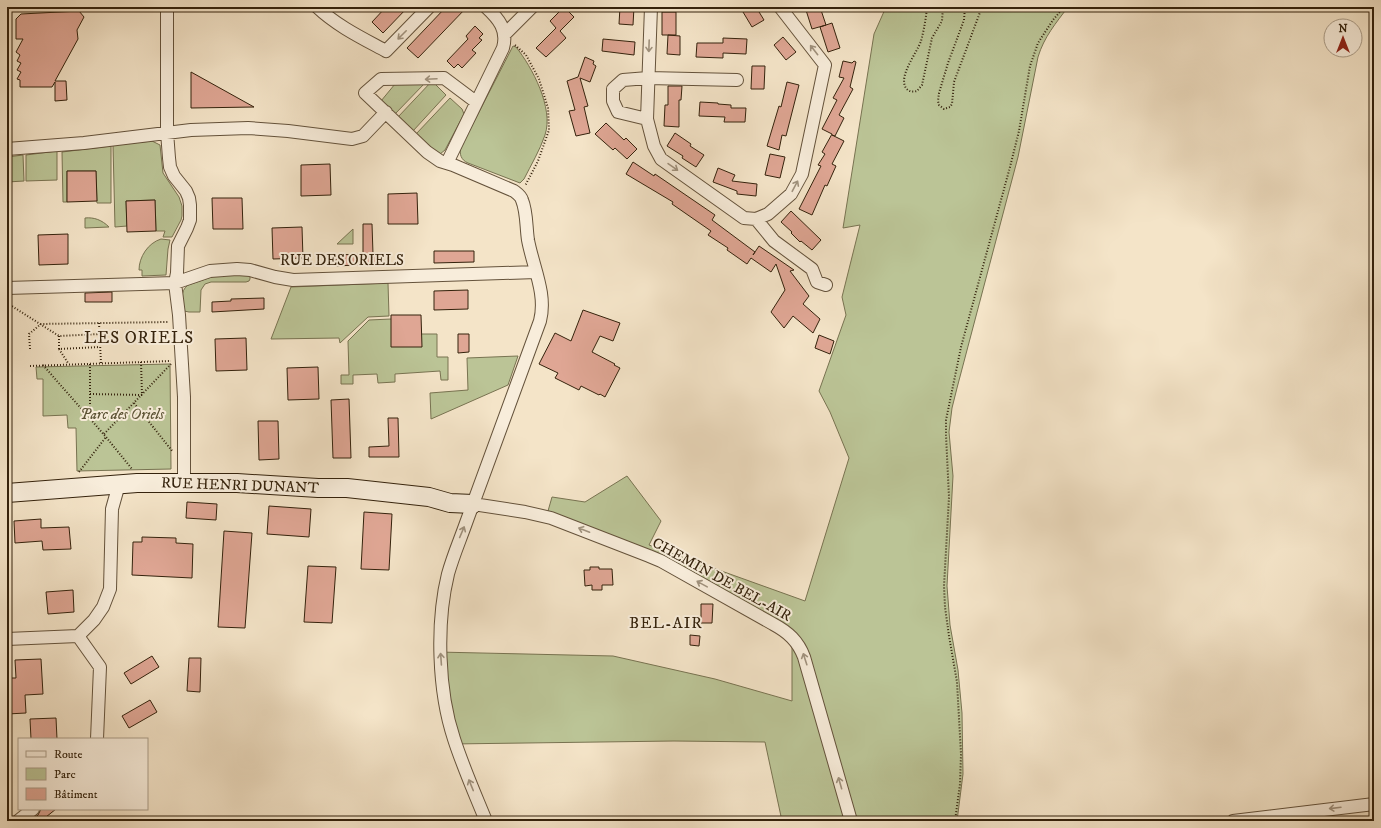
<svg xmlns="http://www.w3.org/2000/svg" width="1381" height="828" viewBox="0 0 1381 828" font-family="'IM FELL DW Pica',serif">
  <rect width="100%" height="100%" fill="#f4e4c8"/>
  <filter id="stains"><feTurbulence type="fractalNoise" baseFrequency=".005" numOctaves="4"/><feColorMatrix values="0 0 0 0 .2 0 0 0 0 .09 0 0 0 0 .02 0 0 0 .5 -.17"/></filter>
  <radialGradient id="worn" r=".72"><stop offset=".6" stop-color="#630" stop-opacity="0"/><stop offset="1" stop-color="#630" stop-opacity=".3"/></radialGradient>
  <path fill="#bbc496" stroke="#787351" d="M886 7H1068C1056 23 1044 37 1038 57L1018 157 957 388 952 408 949 432 953 476 947 586 950 625 958 670 962 713 963 774 957 821H782L765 742 674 741 452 744 437 652 613 656 715 679 792 701V632L548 511 552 497 585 502 627 476 661 521 649 545 805 601 849 458 830 412 819 391 846 315 842 297 860 225 843 228 874 34Z
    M513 46 516 47C532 67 554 108 545 135 540 150 531 165 524 179L520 183 468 163C461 160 459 154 461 147Z
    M432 81 446 95 413 131 398 117Z
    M425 83 395 114 381 101 395 84Z
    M450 98 462 109 464 114 445 150 440 154 436 153 416 134Z
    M152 141 160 145 163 173 179 197 182 206V216L181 220 172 237H163L165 231H156L155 200 126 201 127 226 115 227 113 145Z
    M111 146V203H97L96 171H67V202H63L62 152Z
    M57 151V180L26 181V155Z
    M23 155 24 181 7 182V157Z
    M85 218C94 217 102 220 109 227L85 228Z
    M353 229V244H337Z
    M161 239 170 240 168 249 166 275 142 276V270H139C139 257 148 243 161 239Z
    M220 274 250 275V279L249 281 246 282H211L205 284 201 290 200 312H189L184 311C183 301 179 292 188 285Z
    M388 283 389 316 368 317 340 343 339 338 271 339 291 287Z
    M391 319 421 334H437V357H448V380H441L440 371 395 374V382L378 383 377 374 353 375V384H341V375H349L348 341 369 320Z
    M518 356 508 385 431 419 430 393 468 390 467 358Z
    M170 364 171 469 77 471 76 428H68L67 415 43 416V379H37L36 367Z"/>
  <path fill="#dfa694" stroke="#34220c" d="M386 7H408L383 33 372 22Z
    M446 7H467L418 58 407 48Z
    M564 7 574 17 560 31 566 38 546 57 536 48 556 28 550 21Z
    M620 7H634L633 25 619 24Z
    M740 7H756L764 20 752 27Z
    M805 7H820L826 25 812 29Z
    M79 11 84 17 77 30 78 39 55 81H66L67 100 55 101V82L52 87H20V80L17 79 21 72 17 70 21 63 17 61 20 55 16 52 23 39H16V19L21 14Z
    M662 12H676V35H662Z
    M832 23 840 48 828 52 820 27Z
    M475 26 483 34 479 38 482 40 472 50 476 53 462 68 458 64 454 68 447 61 468 39 466 36Z
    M668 35 680 36V55L667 54Z
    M783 37 796 52 786 60 774 45Z
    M723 38 747 39 746 54 723 53V58L696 57 697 43H723Z
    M603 39 635 42 634 55 602 51Z
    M585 57 594 61 593 64 596 66 590 82 580 78 588 106 584 107 590 133 576 136 569 111 575 110 567 81 578 77Z
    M843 61 852 63 854 61 856 62 850 87 853 89 839 115 844 118 835 136 832 135 844 141 832 164 836 166 827 186 825 185 812 215 799 209 821 166 818 165 825 154 822 152 832 134 822 129 837 100 833 98 844 78 839 77Z
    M752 66H765L764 89H751Z
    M191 72 254 107 191 108Z
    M787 82 799 85 786 136 782 135 779 150 767 146 779 106 781 107Z
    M668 86H682L681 100H679V127L664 126 665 105H668Z
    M700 102 718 103V104L731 105V108H746L745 122H724L725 117 699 116Z
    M606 123 624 140 626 138 637 149 627 159 615 148 613 150 595 134Z
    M675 133 691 144 690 146 704 155 696 167 682 158 683 156 667 146Z
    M770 154 785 157 780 178 765 175Z
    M633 162 654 176 655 174 715 215 712 220 755 252 753 255 759 246 794 270 790 271 809 296 803 304 820 319 813 333 793 316 784 328 771 312 785 290 776 264 771 272 751 258 747 264 727 250 728 248 708 235 711 231 672 204 673 202 626 174Z
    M330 164 331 195 301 196V165Z
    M718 168 735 175 732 181 757 184 756 196 737 194V191L713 182Z
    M67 171H96L97 201 67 202Z
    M417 193 418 224H388V194Z
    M212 198H242L243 229H213Z
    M155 200 156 231 127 232 126 201Z
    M791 211 821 240 812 250 801 241 800 242 791 233 792 232 781 222Z
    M363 224H372L373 254H376V264L336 266V255L363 254Z
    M302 227 303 258 273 259 272 228Z
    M68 234V264L39 265 38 235Z
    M434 251H474V262L434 263Z
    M468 290V309L434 310V291Z
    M112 292V302H85V293Z
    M264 298V309L212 312V302L231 301V299Z
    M583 310 620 323 613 341 600 336 592 352 615 364 614 365 620 368 605 397 600 394 599 395 581 386 579 390 555 378 558 373 539 364 555 333 571 341Z
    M391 315H421L422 347H391Z
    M458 334H469V352L458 353Z
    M819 335 834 341 830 354 815 348Z
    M246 338 247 370 216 371 215 339Z
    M318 367 319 399 288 400 287 368Z
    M349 399 351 458H333L331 400Z
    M388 418H398L399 457H369V447L389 446Z
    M258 421H278L279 459 259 460Z
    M187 502 217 504 216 520 186 518Z
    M269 506 311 509 309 537 267 534Z
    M364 512 392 514 389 570 361 569Z
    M41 519V528L69 527 71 549 43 550 42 541 15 543 14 521Z
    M224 531 252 533 245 628 218 627Z
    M142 537 176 538V543L193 544 192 578 132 575 133 542H142Z
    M308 566 336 567 332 623 304 622Z
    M590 567H599V569H612L613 585H602V590H592V585L585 586 584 570H590Z
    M73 590 74 612 48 614 46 592Z
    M701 604H713L712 623H701Z
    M690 635 700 636 699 646 690 645Z
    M152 656 159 667 131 684 124 673Z
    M189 658H201L200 692 187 691Z
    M41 659 43 694 25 695 26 713 7 714V678H16L15 660Z
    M150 700 157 712 129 728 122 716Z
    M56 718 57 739H31L30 719Z
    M41 809H56L41 821H30L38 815Z"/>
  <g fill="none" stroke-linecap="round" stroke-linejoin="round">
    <g stroke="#64523b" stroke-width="14">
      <path id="street" d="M167 7V132L169 158 170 167 174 176 186 191 189 198 190 205V220L187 228 178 246 177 273 175 283 179 315 184 397V482
        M317 7C337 26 362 38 386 51L429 7
        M651 7 647 119 654 146 661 159 744 218 756 219 768 214 791 194 802 174 825 65 780 7
        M505 34 532 7
        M476 102 444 78 381 79 365 93 427 152 440 161 453 165 514 191C518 194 521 196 522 200 527 212 526 227 528 240 533 267 547 294 540 321L466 523C460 540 453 556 448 574 436 623 438 691 454 739 463 767 475 794 486 821
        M647 119 618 112 613 101V89L623 80 648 78 737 80
        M7 149 84 143 191 130 248 128 288 131 352 139 363 136 386 112
        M447 163 503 48C508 30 499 19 486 7
        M756 219 774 241 812 269 817 282 826 285
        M7 288 175 283 210 271 237 269 250 270 275 277 293 280 536 272
        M473 504 525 512 551 518 649 556 661 561 773 624C788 632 798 641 804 657L851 821
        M78 636 94 620 103 607 110 589 112 509 119 484
        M7 639 78 636 100 667 97 739
        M18 821 33 809
        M1233 821 1374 804"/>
    </g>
    <g stroke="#34220c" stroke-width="20">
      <path id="secondary" d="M7 493 137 483H237L318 488H347L429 497 450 503 473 504"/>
    </g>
    <path stroke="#34220c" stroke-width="2" stroke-dasharray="1 2" stroke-linecap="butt" d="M927 7C926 18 924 30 921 41 917 53 898 76 906 88 909 92 913 92 917 91L922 85 932 38 942 21 943 7
      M965 7 964 20 948 63 939 93 938 101 939 105 944 109 950 107 952 104 954 82 982 7
      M997 7C1008 11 1018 13 1028 7
      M515 45 526 55 539 79 548 108 549 130 538 161 525 186
      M7 303 59 336 100 334
      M99 323 101 363
      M59 336V349L100 347
      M30 349 29 334 41 324 168 322
      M59 349 68 363
      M90 364V417
      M43 365 106 437 132 469
      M30 366 171 361
      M90 394 142 395 141 362
      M134 403 173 452
      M104 434 171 364
      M79 472 106 437
      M955 821 960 784 961 754 957 682 949 636 945 607 944 586 949 497 946 435V420L961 347 1010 167 1019 131 1030 66 1038 43 1053 20 1064 7"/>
    <use href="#street" stroke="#f8eddb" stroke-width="12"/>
    <use href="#secondary" stroke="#f8eddb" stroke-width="18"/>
  </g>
  <defs><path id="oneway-shaft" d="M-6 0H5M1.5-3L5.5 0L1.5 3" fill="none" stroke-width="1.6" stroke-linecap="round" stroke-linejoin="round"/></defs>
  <g stroke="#a0927e">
    <use href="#oneway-shaft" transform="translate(402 35) rotate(135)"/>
    <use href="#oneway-shaft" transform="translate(649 46) rotate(92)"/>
    <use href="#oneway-shaft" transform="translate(814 50) rotate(-128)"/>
    <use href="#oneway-shaft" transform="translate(431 79) rotate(177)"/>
    <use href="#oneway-shaft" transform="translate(673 167) rotate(35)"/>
    <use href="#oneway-shaft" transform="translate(795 186) rotate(-62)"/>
    <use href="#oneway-shaft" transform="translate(584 530) rotate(-159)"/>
    <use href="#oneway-shaft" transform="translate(462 532) rotate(-67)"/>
    <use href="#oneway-shaft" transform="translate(702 584) rotate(-151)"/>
    <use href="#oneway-shaft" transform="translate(441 659) rotate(-94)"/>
    <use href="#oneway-shaft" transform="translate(805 659) rotate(-108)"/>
    <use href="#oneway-shaft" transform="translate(840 783) rotate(-106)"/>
    <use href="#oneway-shaft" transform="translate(471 785) rotate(-112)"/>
    <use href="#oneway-shaft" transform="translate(1335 808) rotate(173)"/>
  </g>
  <g text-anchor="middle" stroke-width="4" stroke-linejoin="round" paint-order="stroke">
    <g font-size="15" fill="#34220c" stroke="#f8eddb">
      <text x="342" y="265">RUE DES ORIELS</text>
      <text transform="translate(240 485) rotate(2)" y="5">RUE HENRI DUNANT</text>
      <text transform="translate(722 579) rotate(29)" y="5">CHEMIN DE BEL-AIR</text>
    </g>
    <g font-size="15" font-style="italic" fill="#5c5335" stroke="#f8eddb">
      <text x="122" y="419">Parc des Oriels</text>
    </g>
    <g font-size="16" letter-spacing="1" fill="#34220c" stroke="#f8eddb">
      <text x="666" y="628">BEL-AIR</text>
    </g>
    <g font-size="17" letter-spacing="1" fill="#34220c" stroke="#f8eddb">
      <text x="139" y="343">LES ORIELS</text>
    </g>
  </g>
  <rect width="1381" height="828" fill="none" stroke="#f4e4c8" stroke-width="24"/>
  <rect x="8" y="8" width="1365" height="812" fill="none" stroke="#34220c" stroke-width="2"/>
  <rect x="12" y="12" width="1357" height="804" fill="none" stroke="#34220c"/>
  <rect x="18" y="738" width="130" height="72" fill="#f8eddb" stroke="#aa9c88"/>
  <rect x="26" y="751" width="20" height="6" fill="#f8eddb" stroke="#aa9c88"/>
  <text x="54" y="758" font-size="12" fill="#34220c">Route</text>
  <rect x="26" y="768" width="20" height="12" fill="#bbc496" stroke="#aa9c88"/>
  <text x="54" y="778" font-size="12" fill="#34220c">Parc</text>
  <rect x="26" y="788" width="20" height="12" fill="#dfa694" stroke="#aa9c88"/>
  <text x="54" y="798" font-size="12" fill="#34220c">Bâtiment</text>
  <g transform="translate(1343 38)"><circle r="19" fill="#f8eddb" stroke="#aa9c88"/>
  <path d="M0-3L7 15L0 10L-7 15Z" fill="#8f2418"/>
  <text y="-6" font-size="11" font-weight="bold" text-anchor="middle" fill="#34220c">N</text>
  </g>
  <rect width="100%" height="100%" filter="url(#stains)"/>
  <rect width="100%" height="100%" fill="url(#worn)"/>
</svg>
